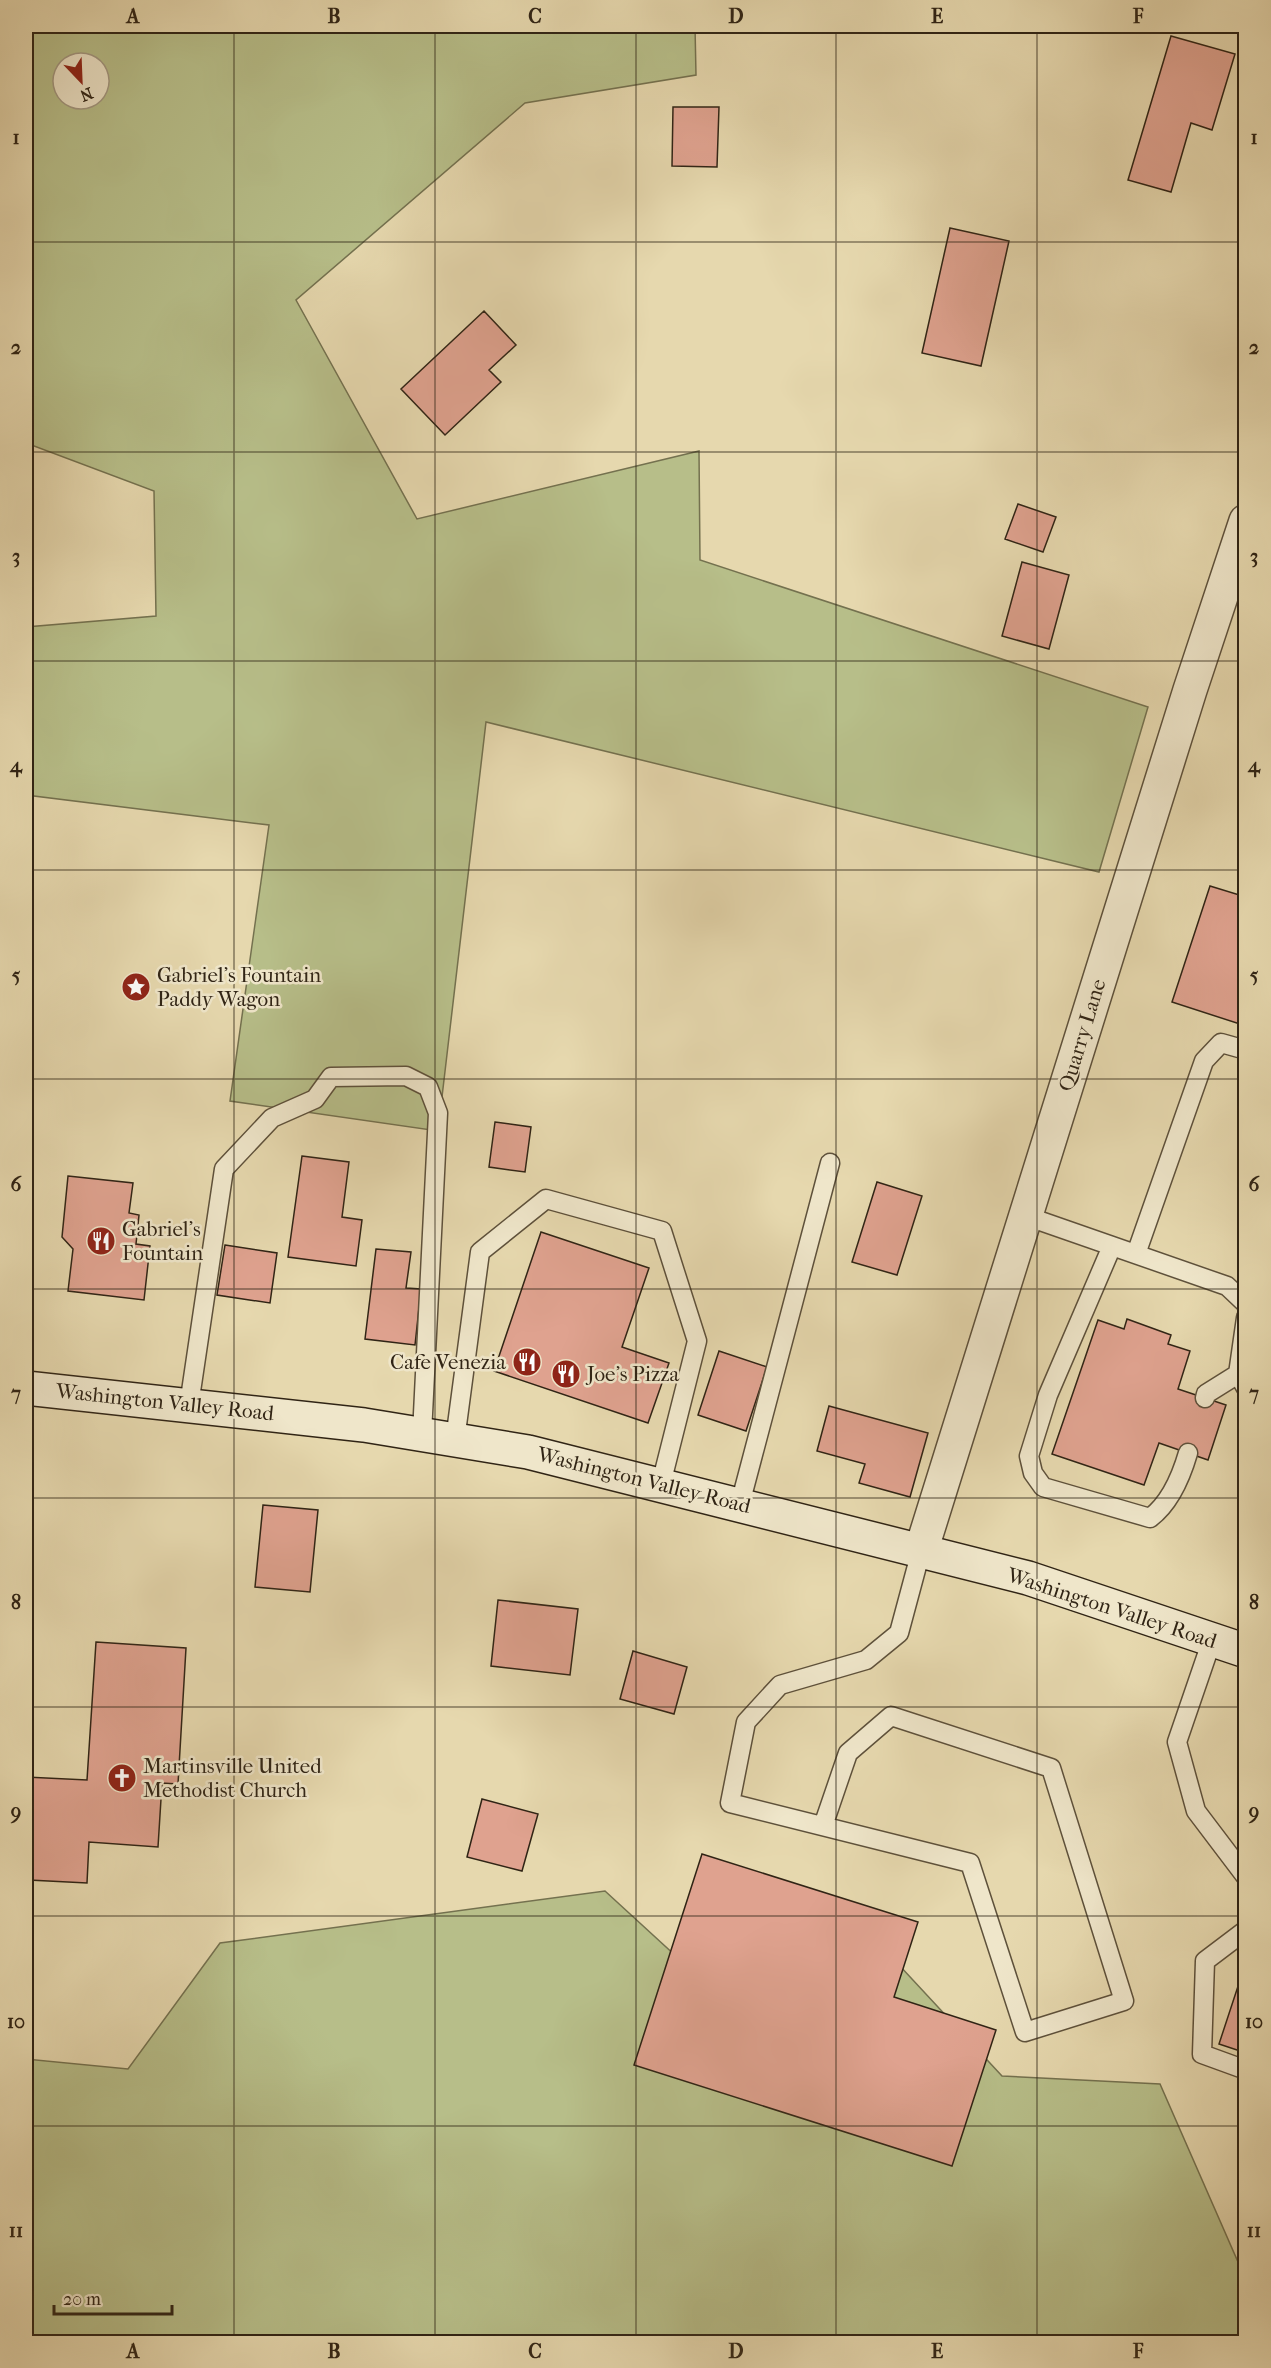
<svg xmlns="http://www.w3.org/2000/svg" width="1271" height="2368" viewBox="0 0 1271 2368" font-family="'IM FELL French Canon',serif">
  <rect width="100%" height="100%" fill="#e6d8ae"/>
  <filter id="stains"><feTurbulence type="fractalNoise" baseFrequency=".00333" numOctaves="4"/><feColorMatrix values="0 0 0 0 .2 0 0 0 0 .09 0 0 0 0 .02 0 0 0 .5 -.17"/></filter>
  <radialGradient id="worn" r=".72"><stop offset=".6" stop-color="#630" stop-opacity="0"/><stop offset="1" stop-color="#630" stop-opacity=".3"/></radialGradient>
  <path fill="#b7be89" stroke="#74714f" stroke-width="1.5" fill-rule="evenodd" d="M26 26H695L696 75 525 103 296 300 417 519 699 451 700 560 1148 707 1099 872 486 722 438 1131 230 1101 269 825 26 795V627L156 616 154 491 26 443ZM63 63H99V99H63Z
    M605 1891 787 2058 899 1965 1002 2076 1160 2084 1245 2278V2342H26V2059L128 2069 220 1943Z"/>
  <path fill="#dfa28f" stroke="#302415" stroke-width="1.5" d="M1171 36 1235 54 1212 130 1191 123 1171 192 1128 180Z
    M673 107H719L717 167 672 166Z
    M950 228 1009 241 981 366 922 353Z
    M484 311 516 345 489 370 501 382 445 435 401 389Z
    M1018 504 1056 517 1043 552 1005 539Z
    M1022 562 1069 575 1049 649 1002 636Z
    M1210 886 1246 897V1026L1172 1002Z
    M495 1122 531 1127 525 1172 489 1167Z
    M302 1156 349 1162 342 1217 362 1220 356 1266 288 1257Z
    M68 1176 133 1183 129 1213 139 1215 136 1244 150 1246 144 1300 68 1291 73 1249 62 1237Z
    M877 1182 922 1196 897 1275 852 1262Z
    M541 1232 649 1268 622 1347 669 1363 648 1423 494 1371Z
    M225 1245 277 1253 270 1303 217 1295Z
    M376 1249 411 1252 406 1288 421 1289 415 1345 365 1339Z
    M1127 1319 1171 1335 1168 1344 1190 1351 1178 1389 1226 1405 1208 1460 1159 1443 1144 1485 1052 1454 1098 1320 1124 1329Z
    M719 1351 767 1367 746 1431 698 1415Z
    M829 1406 928 1433 910 1497 859 1483 865 1464 817 1451Z
    M263 1505 318 1510 310 1592 255 1587Z
    M498 1600 578 1609 570 1675 491 1666Z
    M96 1642 186 1648 178 1784 162 1783 158 1847 89 1842 87 1883 29 1880 31 1833 26 1832V1777L87 1780Z
    M633 1651 687 1667 674 1714 620 1699Z
    M482 1799 538 1814 522 1871 467 1857Z
    M702 1854 918 1922 894 1997 996 2030 952 2166 634 2065Z
    M1244 1968 1246 1969V2053L1219 2044Z"/>
  <g fill="none" stroke-linecap="round" stroke-linejoin="round">
    <g stroke="#5e513b" stroke-width="21">
      <path id="lane" d="M1026 1216 1227 1286 1246 1304
        M1112 1246 1048 1395 1029 1456 1033 1473 1043 1487 1150 1518C1170 1503 1181 1477 1188 1453
        M1136 1254 1204 1061 1221 1043 1246 1050
        M1246 1318 1238 1374 1246 1388
        M1205 1398 1206 1394 1238 1374
        M189 1405 224 1169 272 1118 315 1099 331 1077 406 1076 428 1087 438 1113 422 1434
        M455 1440 480 1252 546 1199 662 1231 697 1341 661 1484
        M740 1504 830 1163
        M1212 1640 1177 1742 1196 1811 1246 1877
        M823 1826 848 1753 891 1716 1051 1768 1124 2001 1025 2032 970 1863 730 1803 746 1722 780 1685 866 1660 899 1633 921 1551
        M1246 1930 1205 1961 1202 2054 1246 2070"/>
    </g>
    <g stroke="#5e513b" stroke-width="36">
      <path id="street" d="M921 1551 1190 690 1246 521"/>
    </g>
    <g stroke="#302415" stroke-width="36">
      <path id="secondary" d="M26 1388 364 1425 528 1452 1028 1578 1246 1651"/>
    </g>
    <use href="#lane" stroke="#efe6ca" stroke-width="18"/>
    <use href="#street" stroke="#efe6ca" stroke-width="33"/>
    <use href="#secondary" stroke="#efe6ca" stroke-width="33"/>
  </g>
  <path fill="none" stroke="#302415" stroke-width="1.5" stroke-opacity="0.55" d="M234 26V2342M435 26V2342M636 26V2342M836 26V2342M1037 26V2342M26 242H1246M26 452H1246M26 661H1246M26 870H1246M26 1079H1246M26 1289H1246M26 1498H1246M26 1707H1246M26 1916H1246M26 2126H1246"/>
  <defs>
    <g id="sight-disc" transform="scale(1.5)"><circle r="9.5" fill="#8f2418" stroke="#efe6ca"/><path d="M0-6L1.8-2.2L6-1.7L2.9 1.2L3.7 5.4L0 3.3L-3.7 5.4L-2.9 1.2L-6-1.7L-1.8-2.2Z" fill="#fff"/></g>
    <g id="restaurant-disc" transform="scale(1.5)"><circle r="9.5" fill="#8f2418" stroke="#efe6ca"/><path d="M-5-6h1v4h1v-4h1v4h1v-4h1v5L-1.5 .5V6h-2V.5L-5-1ZM5-6V6H3V1.5H1.5Q1.5-4 5-6Z" fill="#fff"/></g>
    <g id="church-disc" transform="scale(1.5)"><circle r="9.5" fill="#8f2418" stroke="#efe6ca"/><path d="M-1.2-6h2.4v3.5h3.3v2.4h-3.3V6h-2.4V-.1h-3.3v-2.4h3.3Z" fill="#fff"/></g>
  </defs>
  <g fill-rule="evenodd">
    <use href="#sight-disc" x="136" y="987"/>
    <use href="#restaurant-disc" x="101" y="1241"/>
    <use href="#restaurant-disc" x="527" y="1362"/>
    <use href="#restaurant-disc" x="566" y="1374"/>
    <use href="#church-disc" x="122" y="1778"/>
  </g>
  <g text-anchor="middle" stroke-width="5" stroke-linejoin="round" paint-order="stroke">
    <g font-size="21" fill="#302415" stroke="#efe6ca" text-anchor="start">
      <text x="157" y="982">Gabriel's Fountain<tspan x="157" dy="24">Paddy Wagon</tspan></text>
      <text x="122" y="1236">Gabriel’s<tspan x="122" dy="24">Fountain</tspan></text>
      <text x="506" y="1369" text-anchor="end">Cafe Venezia</text>
      <text x="587" y="1381">Joe's Pizza</text>
      <text x="143" y="1773">Martinsville United<tspan x="143" dy="24">Methodist Church</tspan></text>
    </g>
    <g font-size="21" fill="#302415" stroke="#efe6ca">
      <text transform="translate(1082 1035) rotate(-73)" y="7">Quarry Lane</text>
      <text transform="translate(165 1402) rotate(6)" y="7">Washington Valley Road</text>
      <text transform="translate(644 1480) rotate(14)" y="7">Washington Valley Road</text>
      <text transform="translate(1112 1608) rotate(18)" y="7">Washington Valley Road</text>
    </g>
  </g>
  <rect width="1271" height="2368" fill="none" stroke="#e6d8ae" stroke-width="66"/>
  <g transform="translate(81 81) rotate(157)"><circle r="28" fill="#efe6ca" stroke="#a39882" stroke-width="1.5"/>
  <path d="M0-4.5L10 22L0 15L-10 22Z" fill="#8f2418"/>
  <text y="-9" font-size="16" font-weight="bold" text-anchor="middle" fill="#302415">N</text>
  </g>
  <path d="M54 2305v9h118v-9" fill="none" stroke="#302415" stroke-width="3"/>
  <text x="63" y="2305" font-size="18" fill="#302415" stroke="#efe6ca" stroke-width="4.5" paint-order="stroke">20 m</text>
  <rect x="33" y="33" width="1205" height="2302" fill="none" stroke="#302415" stroke-width="2"/>
  <g font-size="20" text-anchor="middle" font-weight="bold" fill="#302415">
    <text x="133" y="23">A</text>
    <text x="334" y="23">B</text>
    <text x="535" y="23">C</text>
    <text x="736" y="23">D</text>
    <text x="937" y="23">E</text>
    <text x="1138" y="23">F</text>
    <text x="16" y="144">1</text>
    <text x="1254" y="144">1</text>
    <text x="16" y="354">2</text>
    <text x="1254" y="354">2</text>
    <text x="16" y="563">3</text>
    <text x="1254" y="563">3</text>
    <text x="16" y="772">4</text>
    <text x="1254" y="772">4</text>
    <text x="16" y="982">5</text>
    <text x="1254" y="982">5</text>
    <text x="16" y="1191">6</text>
    <text x="1254" y="1191">6</text>
    <text x="16" y="1400">7</text>
    <text x="1254" y="1400">7</text>
    <text x="16" y="1609">8</text>
    <text x="1254" y="1609">8</text>
    <text x="16" y="1819">9</text>
    <text x="1254" y="1819">9</text>
    <text x="16" y="2028">10</text>
    <text x="1254" y="2028">10</text>
    <text x="16" y="2237">11</text>
    <text x="1254" y="2237">11</text>
    <text x="133" y="2358">A</text>
    <text x="334" y="2358">B</text>
    <text x="535" y="2358">C</text>
    <text x="736" y="2358">D</text>
    <text x="937" y="2358">E</text>
    <text x="1138" y="2358">F</text>
  </g>
  <rect width="100%" height="100%" filter="url(#stains)"/>
  <rect width="100%" height="100%" fill="url(#worn)"/>
</svg>
